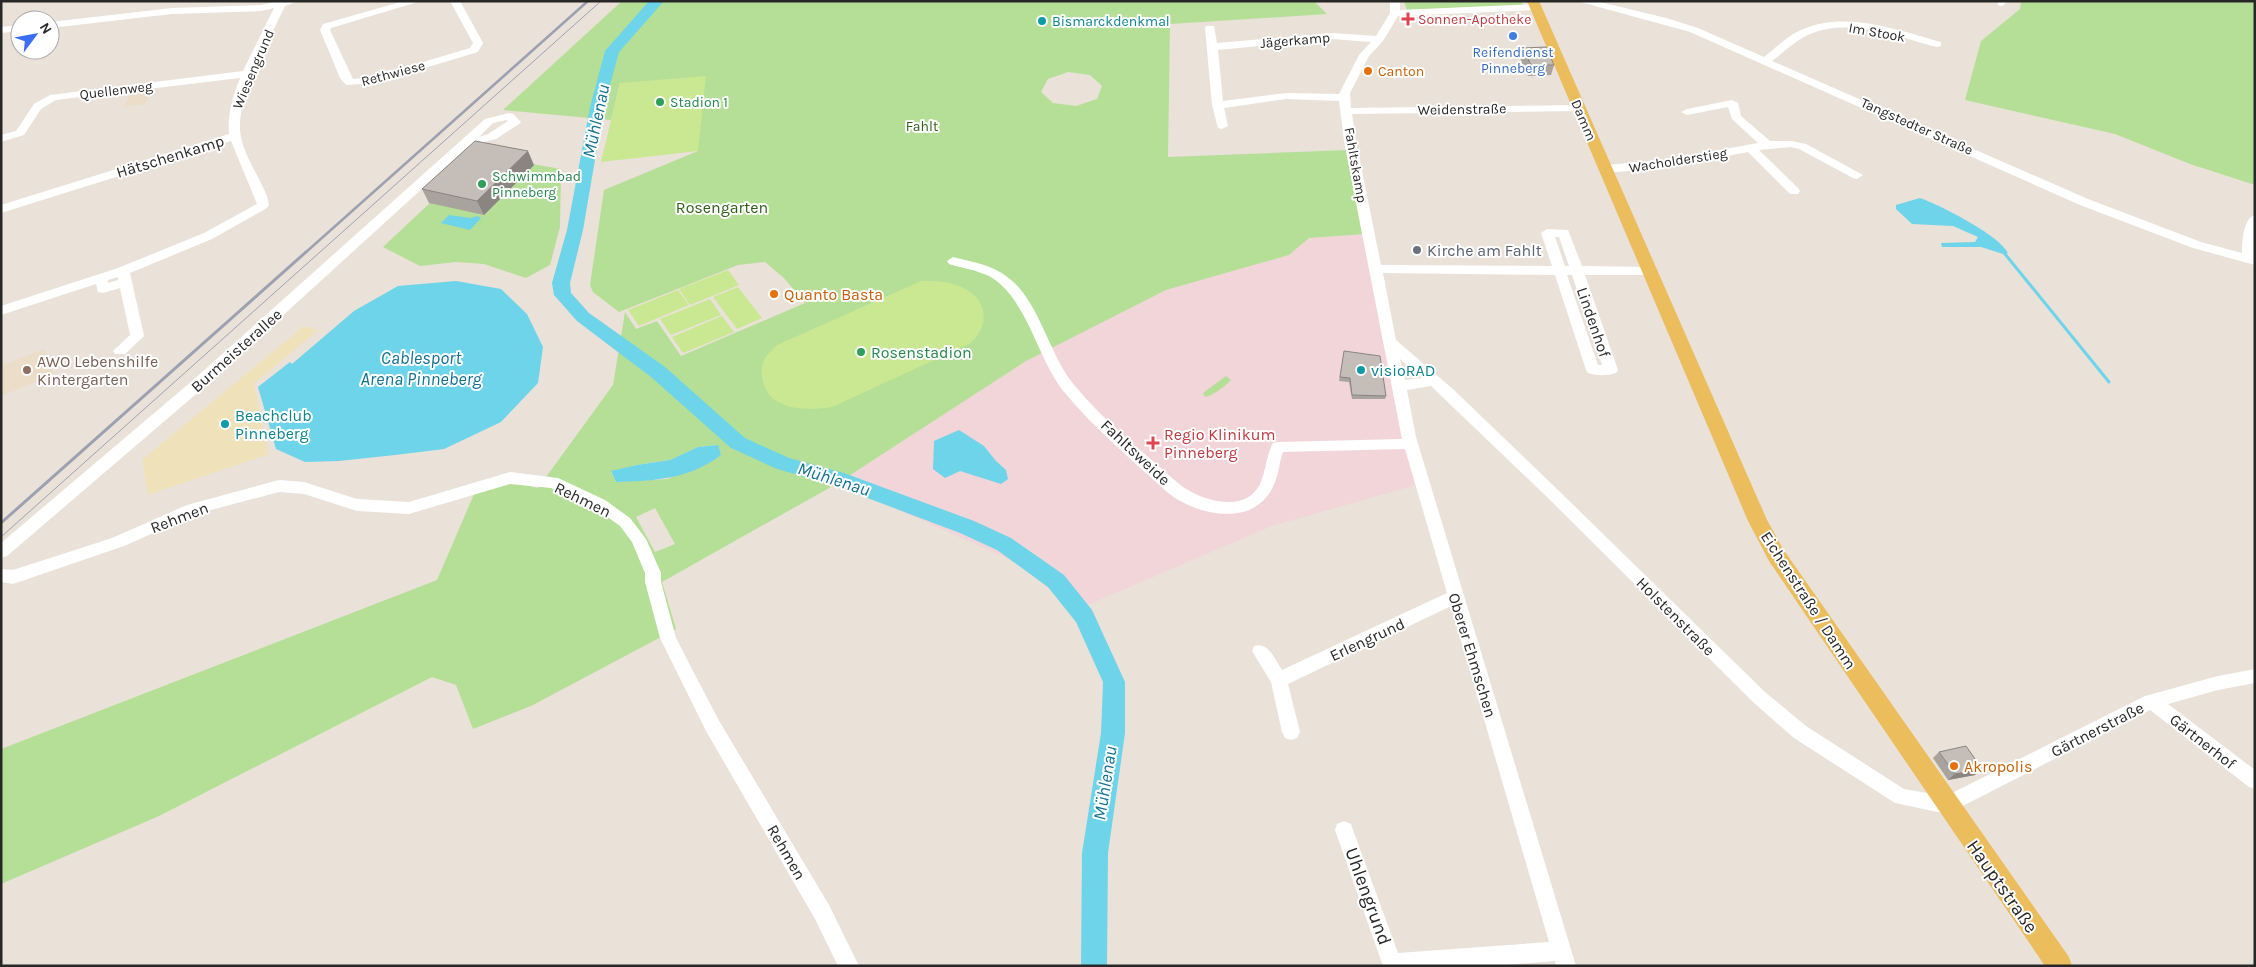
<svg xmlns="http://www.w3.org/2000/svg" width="2256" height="967" viewBox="0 0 2256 967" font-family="Karla,sans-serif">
  <rect width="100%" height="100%" fill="#eae1d9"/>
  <path fill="#ebddc8" d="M153 89 145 104 123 107 132 91Z
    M44 349 54 374 2 396 1 366Z"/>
  <path fill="#f1d5d9" d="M1365 234 1416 485 1272 526 1074 611 1022 565 838 483 1026 361 1166 290 1289 255 1309 238Z"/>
  <path fill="#b5df96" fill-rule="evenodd" d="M622 1H1314L1327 14 1170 24 1168 157 1348 150 1365 234 1309 238 1289 255 1166 290 1026 361 838 483 662 582 676 629 531 706 473 729 456 685 432 677 159 816 1 884V749L437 580 475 492 510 482 538 488 613 385 625 312 636 329 657 321 681 356 805 303 784 278 765 262 738 265 619 312 593 292 590 285 604 190 698 151 620 83 611 120 503 110ZM1068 72 1090 75 1102 86 1097 99 1076 106 1053 103 1041 92 1048 79ZM717 445 721 455 668 479 616 482 611 472 637 465 670 460 698 447ZM655 508 675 544 655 552 636 517Z
    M1404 1H1521L1523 5 1407 10Z
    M2021 1H2255V185L2190 164 2115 134 1965 100 1981 41 2020 9Z
    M481 155 561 169 560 227 550 265 526 278 484 264 456 262 420 266 383 247Z
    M1226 376 1231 380C1225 386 1213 396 1205 397L1203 393Z"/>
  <path fill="#efe2bb" d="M304 326 318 330 254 384 269 454 148 495 142 460Z"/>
  <path fill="#cae791" d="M706 76 698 151 601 162 620 83Z
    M728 270 739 285 690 305 679 289Z
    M921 281C935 281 951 281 963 288 989 300 990 327 969 344L832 407C808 411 770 411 763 382 759 363 764 358 777 345Z
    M738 287 762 318 737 329 713 297Z
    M678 290 689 305 639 326 628 310Z
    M710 299 721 315 671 335 660 319Z
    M722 316 734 332 683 353 672 337Z"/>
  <path fill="#6dd4ea" d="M1920 198C1940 205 1999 235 2008 253L2003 254 1981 247H1942L1941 243 1975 242 1978 237 1953 226 1912 224 1896 209V205Z
    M449 215 471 218 477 216 481 218 470 230 441 223Z
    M456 281 501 289 527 314 543 347 538 383 501 422 444 449 395 455 339 461 305 462 276 449 258 387 290 362 292 364 354 311 398 286Z
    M959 430 984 446 996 461 1006 470 1008 479 1001 484 960 471 945 478 933 469 934 441Z
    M718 445 721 455C690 479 654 481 616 482L611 471 637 465 670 460 698 447Z"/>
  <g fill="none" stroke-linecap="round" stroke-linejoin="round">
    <path stroke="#6dd4ea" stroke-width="3" d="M2005 254 2109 382"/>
    <path fill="#6dd4ea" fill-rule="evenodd" d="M649 1H664L619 52 604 107 583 230 570 283 571 293 589 313 665 367 745 438 789 458 844 473 974 521 1011 538 1064 575 1092 610 1125 682V733L1108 853 1107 966H1081L1082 853 1101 733 1103 682 1076 622 1048 587 997 550 960 533 833 485 777 469 731 448 651 377 577 321 554 295 552 283 567 230 590 107 605 51Z"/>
    <path fill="#fff" fill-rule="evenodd" d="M279 1H299L285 6C270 39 233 102 241 137 245 157 259 176 267 196L269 205 267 208 212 239 130 273 144 336 125 354H115L113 351 130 335 120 288 103 293 98 292 96 284 1 315V306L118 268 204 233 257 204 231 141 1 213V205L229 134C227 115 233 96 240 78L56 100 41 109 24 135 1 142V135L16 131 34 104 50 95 243 71 274 8 261 11 172 14 50 28V22L172 8 261 5ZM118 277V280L108 283V280Z
      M404 1H421L331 28 330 30 353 79 370 78 470 48 473 43 450 1H460L483 43 478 52 375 83 346 85 340 78 320 30 323 24Z
      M1390 1H1400V10L1535 4 1540 7 1535 10 1398 16 1383 41 1369 56 1350 93 1351 108 1579 105 1585 108 1579 111 1352 114 1356 141 1381 265 1552 266 1541 233 1547 229 1568 230 1582 266 1650 267 1656 271 1650 275H1585L1618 370 1616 373C1607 376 1597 376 1588 373L1586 370 1555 275 1383 273 1396 340 1454 390 1558 490 1765 692 1806 726 1904 789 1946 796 2145 696 2218 676 2255 669V683L2218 690 2168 704 2255 770V789L2249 787 2150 710 1947 814 1895 803 1794 738 1753 702 1548 498 1431 386 1407 390 1416 437 1576 966H1556L1555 961 1493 966H1383L1335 830 1337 824 1344 821 1351 824 1353 830 1398 953 1549 942 1451 606 1288 684 1300 732 1297 738 1291 740 1285 738 1282 732 1271 682 1252 651 1254 646C1269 641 1275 660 1282 670L1447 593 1405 449 1283 452C1278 467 1278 483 1268 495 1245 527 1192 513 1167 492 1133 461 1094 428 1065 393 1037 360 1028 298 989 276 976 270 962 268 949 264L947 261 953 257C969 261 986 264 1000 272 1040 295 1046 352 1075 386 1104 421 1144 453 1178 483 1198 500 1245 515 1260 484 1266 471 1266 456 1273 443L1278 442 1402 439 1344 141 1339 101 1286 99 1224 108 1228 126 1222 129 1218 128 1212 105 1205 28 1206 26H1214L1217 43 1332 33 1376 36 1390 13ZM1332 39 1371 42 1359 55 1339 94 1286 93 1223 101 1218 50ZM1555 237H1559L1569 266H1565ZM1567 275H1572L1602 365H1598ZM1400 359 1422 378 1405 380Z
      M1577 1H1596L1666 18 1698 28 1764 57C1776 48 1787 36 1801 30 1845 10 1897 30 1941 42V46L1937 47C1898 37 1850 17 1810 34 1796 40 1784 52 1772 61L2088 199 2201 242 2242 253C2242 243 2243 218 2255 215V265L2193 248 2080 205 1690 32Z
      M1998 1H2008L2002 6 1998 5Z
      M20 25V31L1 33V27Z
      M1732 100 1738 103 1741 116 1770 141H1791L1806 144 1863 175 1857 179 1853 178 1799 149 1791 147 1759 150 1798 188 1800 191 1798 194H1790L1748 152 1665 168 1605 173 1599 169 1605 165 1665 160 1758 143 1732 119 1728 107 1687 115 1681 112 1687 109Z
      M509 113 513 114 521 122 519 124 496 139 469 146 202 389 7 556 1 558V543L192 381 485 119ZM506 120 508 121 488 134 479 137 493 123Z
      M510 472 558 478 605 500 630 518 646 539 661 573V582L676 638 718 719 829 905 859 966H838L815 919 706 731 660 638 645 582V573L632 542 620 526 595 508 551 488 510 484 409 514 357 511 304 494 279 492 196 514 124 546 13 584 1 582V569L13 570 112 538 187 505 279 480 304 482 357 499 409 502Z"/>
    <path fill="#ebbd5c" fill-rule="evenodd" d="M1527 1H1539L1767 520 1783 549 2069 957 2072 966H2045L1769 561 1748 521Z"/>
    <path stroke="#9ca1b1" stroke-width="1" d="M1 537 601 1"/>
    <path stroke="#9ca1b1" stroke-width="2.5" d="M305 253 588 1"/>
    <path stroke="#9ca1b1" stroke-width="3" d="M1 523 306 252"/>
  </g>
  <path fill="#a9a39e" d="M1523 48 1554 65 1551 75 1528 76 1520 58Z
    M534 165 484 215 429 203 422 189Z
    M1344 351 1386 396 1385 399H1352L1349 382 1339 381Z
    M1939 752 1975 775 1948 780 1933 758Z"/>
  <path fill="#8a8581" d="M528 151 534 165 484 215 477 201Z
    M1982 769 1975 775 1948 780 1955 774Z"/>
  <path fill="#c5beb8" stroke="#8a8581" d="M1546 47 1554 65H1531L1523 48Z
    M475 141 528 151 477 201 422 189Z
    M1344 351 1380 356 1386 396 1352 395 1350 378 1340 377Z
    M1966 746 1982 769 1955 774 1939 752Z"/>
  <g fill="#e0444e" stroke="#fff" stroke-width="2">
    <path d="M1405.5 11.5h5v5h5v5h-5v5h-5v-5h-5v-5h5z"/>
    <path d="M1150.5 435.5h5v5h5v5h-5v5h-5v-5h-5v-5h5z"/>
  </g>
  <g fill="#0f9aa8" stroke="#fff" stroke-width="2">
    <circle cx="1042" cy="21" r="5"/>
    <circle cx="1361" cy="370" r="5"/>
    <circle cx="225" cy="424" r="5"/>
  </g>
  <circle fill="#3f7fe0" stroke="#fff" stroke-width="2" cx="1513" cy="36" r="5"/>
  <g fill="#e8710a" stroke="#fff" stroke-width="2">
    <circle cx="1368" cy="71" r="5"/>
    <circle cx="774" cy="294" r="5"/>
    <circle cx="1954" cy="766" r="5"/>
  </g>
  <g fill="#2e9e5b" stroke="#fff" stroke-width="2">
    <circle cx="660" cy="102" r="5"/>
    <circle cx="482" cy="184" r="5"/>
    <circle cx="861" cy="352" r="5"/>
  </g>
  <circle fill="#6b7280" stroke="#fff" stroke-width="2" cx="1417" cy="250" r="5"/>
  <circle fill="#8d6e63" stroke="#fff" stroke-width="2" cx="27" cy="370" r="5"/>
  <g text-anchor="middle" stroke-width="4" stroke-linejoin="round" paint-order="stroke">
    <g font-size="14" fill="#be3a42" stroke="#fff" text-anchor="start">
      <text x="1418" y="24">Sonnen-Apotheke</text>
    </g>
    <g font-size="14" fill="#0d838f" stroke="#fff" text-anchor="start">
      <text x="1052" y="26">Bismarckdenkmal</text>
    </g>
    <g font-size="14" fill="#272727" stroke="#fff">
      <text transform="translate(1877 32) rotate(10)" y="5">Im Stook</text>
      <text transform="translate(1295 40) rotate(-5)" y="5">Jägerkamp</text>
      <text transform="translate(253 69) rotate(-67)" y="5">Wiesengrund</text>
      <text transform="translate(393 73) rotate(-15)" y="5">Rethwiese</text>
      <text transform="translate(116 90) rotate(-7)" y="5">Quellenweg</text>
      <text transform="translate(1462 109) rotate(-1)" y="5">Weidenstraße</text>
      <text transform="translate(1584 120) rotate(67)" y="5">Damm</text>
      <text transform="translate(1917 126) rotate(24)" y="5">Tangstedter Straße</text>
      <text transform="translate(1678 160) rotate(-9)" y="5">Wacholderstieg</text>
      <text transform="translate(1356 165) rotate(80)" y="5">Fahltskamp</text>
    </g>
    <g font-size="14" fill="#366cbe" stroke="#fff">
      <text x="1513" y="57">Reifendienst<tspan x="1513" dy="16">Pinneberg</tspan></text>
    </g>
    <g font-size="14" fill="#c56008" stroke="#fff" text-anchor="start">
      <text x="1378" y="76">Canton</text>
    </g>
    <g font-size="14" fill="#27864d" stroke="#fff" text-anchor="start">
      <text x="670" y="107">Stadion 1</text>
      <text x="492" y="181">Schwimmbad<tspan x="492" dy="16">Pinneberg</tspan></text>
    </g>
    <g font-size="14" fill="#2f601b" stroke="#fff">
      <text x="922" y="131">Fahlt</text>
    </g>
    <g font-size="16" fill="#272727" stroke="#fff">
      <text transform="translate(170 156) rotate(-17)" y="6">Hätschenkamp</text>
      <text transform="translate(1594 322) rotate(71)" y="6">Lindenhof</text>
      <text transform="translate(236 350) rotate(-42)" y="6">Burmeisterallee</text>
      <text transform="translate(1136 452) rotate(43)" y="6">Fahltsweide</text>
      <text transform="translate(583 499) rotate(26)" y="6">Rehmen</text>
      <text transform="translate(179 517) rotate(-21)" y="6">Rehmen</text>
      <text transform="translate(1809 600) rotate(57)" y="6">Eichenstraße / Damm</text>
      <text transform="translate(1676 616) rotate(45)" y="6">Holstenstraße</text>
      <text transform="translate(1367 639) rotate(-25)" y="6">Erlengrund</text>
      <text transform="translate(1473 655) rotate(73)" y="6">Oberer Ehmschen</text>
      <text transform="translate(2097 729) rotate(-27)" y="6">Gärtnerstraße</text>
      <text transform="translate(2203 741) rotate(38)" y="6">Gärtnerhof</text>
      <text transform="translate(787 852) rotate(60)" y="6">Rehmen</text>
    </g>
    <g font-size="16" fill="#2f601b" stroke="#fff">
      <text x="722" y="213">Rosengarten</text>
    </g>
    <g font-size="16" fill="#5b616d" stroke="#fff" text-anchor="start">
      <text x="1427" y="256">Kirche am Fahlt</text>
    </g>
    <g font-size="16" fill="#c56008" stroke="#fff" text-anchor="start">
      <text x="784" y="300">Quanto Basta</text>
      <text x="1964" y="772">Akropolis</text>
    </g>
    <g font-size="16" fill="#27864d" stroke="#fff" text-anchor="start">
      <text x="871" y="358">Rosenstadion</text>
    </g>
    <g font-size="16" fill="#785e54" stroke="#fff" text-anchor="start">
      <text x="37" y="367">AWO Lebenshilfe<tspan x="37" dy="18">Kintergarten</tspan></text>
    </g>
    <g font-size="16" fill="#0d838f" stroke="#fff" text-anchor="start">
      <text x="1371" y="376">visioRAD</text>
      <text x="235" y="421">Beachclub<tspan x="235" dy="18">Pinneberg</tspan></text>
    </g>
    <g font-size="16" fill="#be3a42" stroke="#fff" text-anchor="start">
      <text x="1164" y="440">Regio Klinikum<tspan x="1164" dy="18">Pinneberg</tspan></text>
    </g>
    <g font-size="18" font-style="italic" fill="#117191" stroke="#fff">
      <text transform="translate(596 121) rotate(-78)" y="6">Mühlenau</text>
      <text x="421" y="364">Cablesport<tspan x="421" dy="21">Arena Pinneberg</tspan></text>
      <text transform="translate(834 479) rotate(18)" y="6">Mühlenau</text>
      <text transform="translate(1105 783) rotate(-81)" y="6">Mühlenau</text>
    </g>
    <g font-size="19" fill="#272727" stroke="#fff">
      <text transform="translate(2003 886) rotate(55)" y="7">Hauptstraße</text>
      <text transform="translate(1369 896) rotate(70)" y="7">Uhlengrund</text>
    </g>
  </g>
  <rect width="2256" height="967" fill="none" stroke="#272727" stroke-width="5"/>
  <g transform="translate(35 35) rotate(58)"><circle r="24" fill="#ffffff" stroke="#a9a9a9"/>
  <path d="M0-4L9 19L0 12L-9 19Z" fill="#3b6ef4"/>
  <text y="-8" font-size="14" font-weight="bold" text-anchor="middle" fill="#272727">N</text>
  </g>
</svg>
